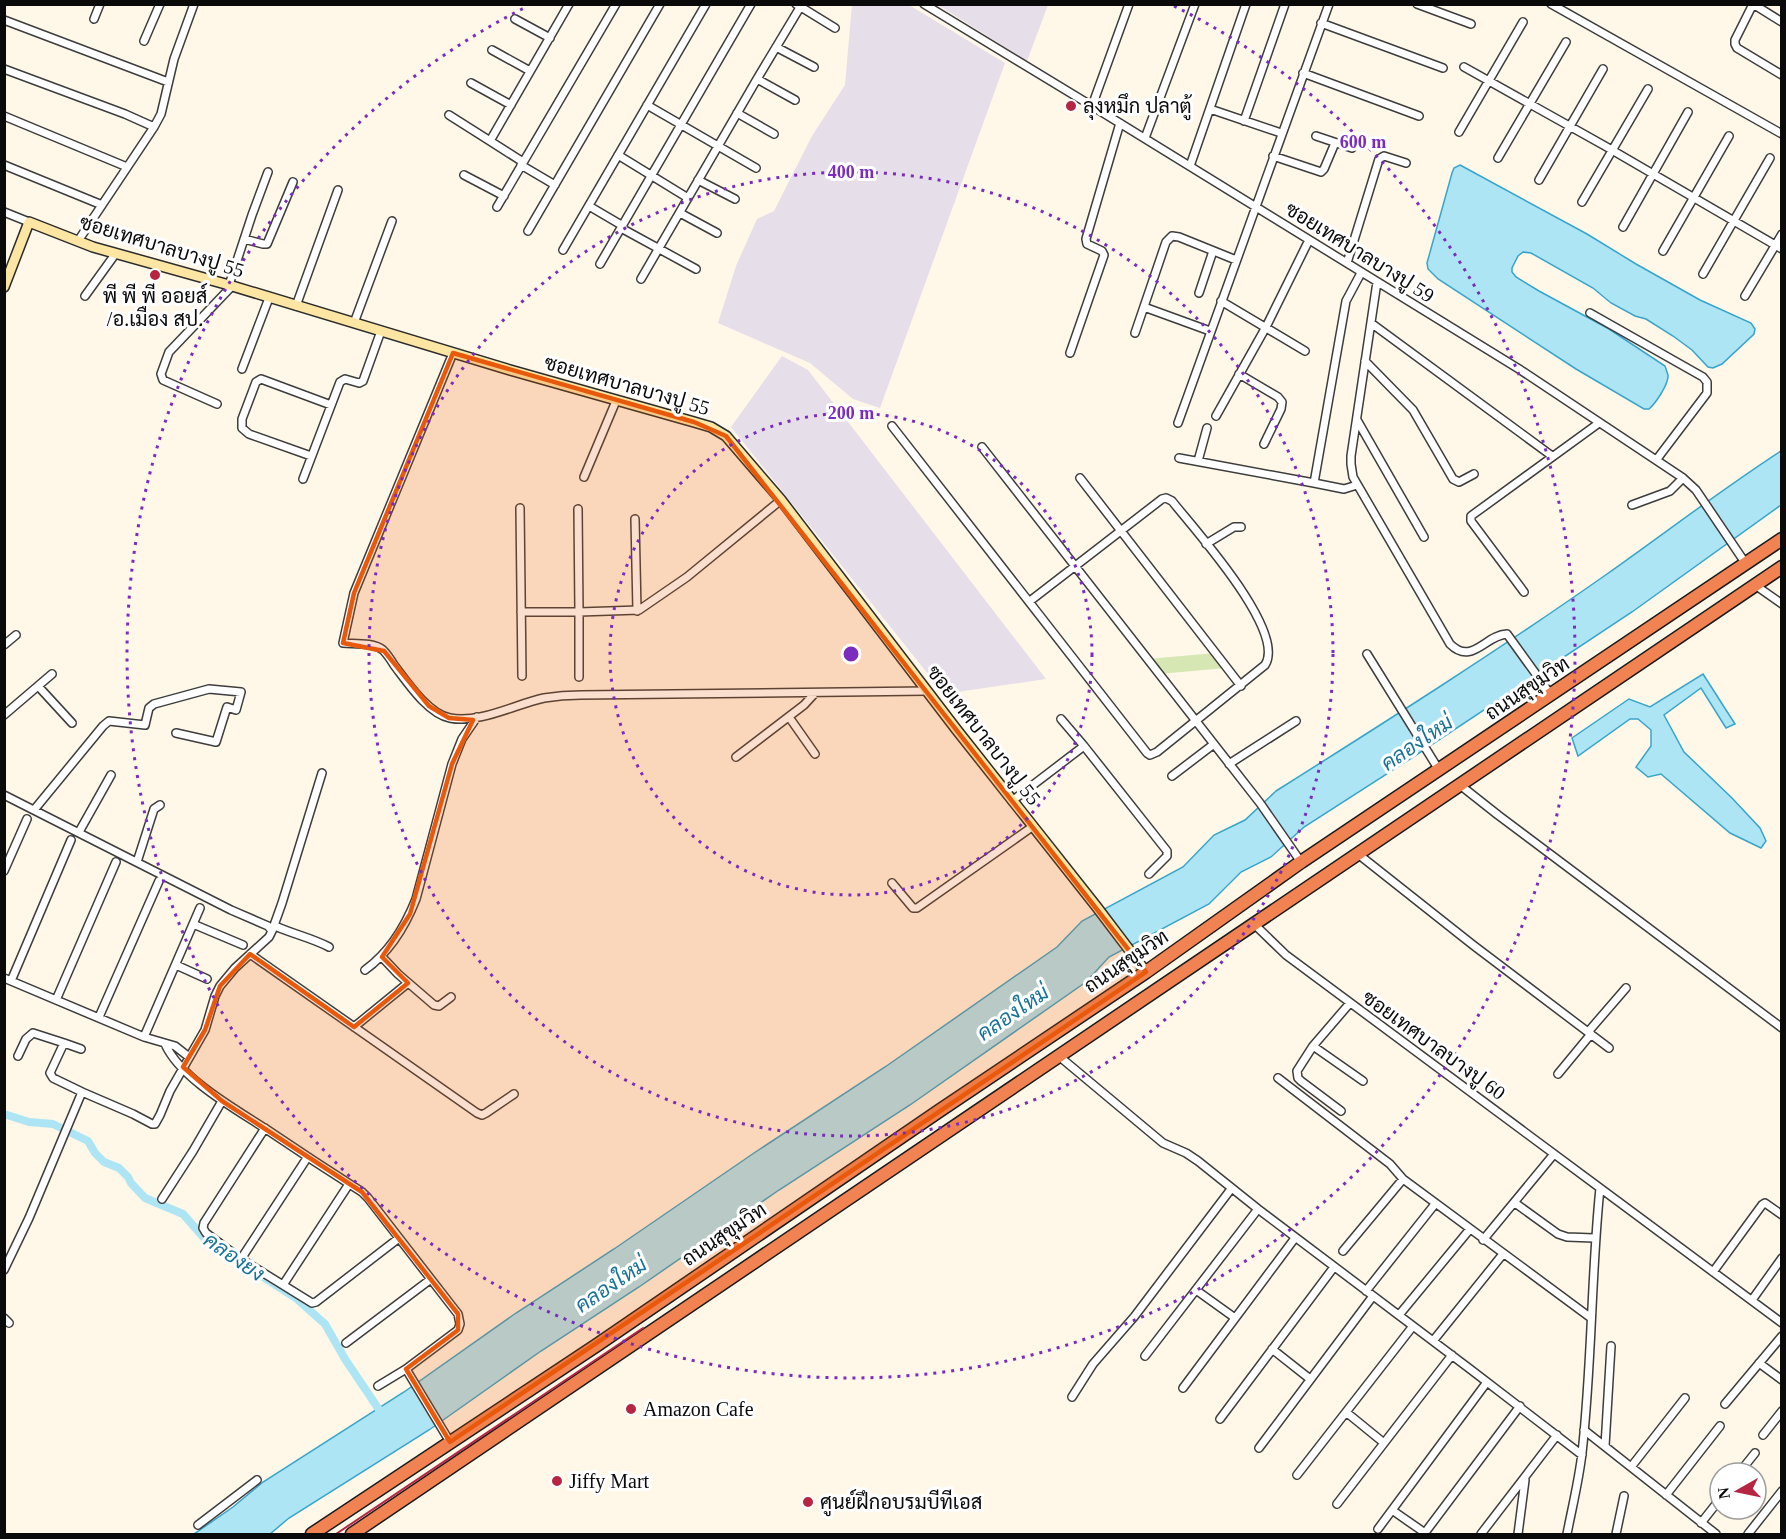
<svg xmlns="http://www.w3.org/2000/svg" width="1786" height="1539" viewBox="0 0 1786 1539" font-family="'Times New Roman',Sarabun,serif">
  <rect width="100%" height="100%" fill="#fff7e8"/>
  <path fill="#e6dee9" d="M852 5H909L1005 63 880 408 853 399 810 363 718 323 736 266 757 219 774 211 812 136 845 85Z
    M938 5H1048L1027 61Z
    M782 356 808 370 1046 679 944 694 731 427Z"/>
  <path fill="#d6e7b3" d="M1215 653 1226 668 1159 674 1148 659Z"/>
  <path fill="#aee5f4" stroke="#37a5ca" stroke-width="1.5" d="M1460 165 1587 234 1636 264 1700 300 1751 323 1755 329 1754 334 1722 364 1713 368 1708 367 1692 350 1673 336 1646 319 1635 316 1611 303 1593 288 1531 253 1523 252 1518 256 1512 268V272L1516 277 1539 291 1609 329 1665 366C1666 369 1667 372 1668 375 1669 384 1655 404 1649 409H1644L1576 369 1438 279 1428 269 1427 263 1452 173 1454 168Z
    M1781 451V505L1632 612 1410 759 1304 827 1271 857 1241 872 1209 904 1109 957 1086 982 910 1105 779 1190 639 1287 541 1351 429 1430 289 1518 270 1534H194L233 1507 263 1482 404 1392 516 1313 614 1249 754 1153 885 1067 1057 947 1082 921 1183 867 1214 835 1245 820 1276 791C1387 721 1499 650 1607 574 1665 533 1721 490 1781 451Z
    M1703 674 1735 724 1726 728 1701 688 1664 715 1684 752 1732 798 1760 828 1766 841 1761 848 1730 833 1661 774 1648 777 1636 767 1651 746V730L1638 719H1630L1578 756 1572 738 1629 699 1650 707Z"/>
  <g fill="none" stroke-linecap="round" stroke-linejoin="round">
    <path stroke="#aee5f4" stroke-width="8" d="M4 1114 29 1122 53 1124 88 1141 95 1153 104 1162 119 1168 128 1177 131 1183 145 1198 183 1214 205 1239 297 1299 325 1324 345 1359 384 1417"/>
    <g stroke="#3d3d3d" stroke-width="10">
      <path id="street" d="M796 4 835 28
        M924 4 1092 106 1519 369 1683 478 1696 490 1746 564
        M1417 4 1471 24
        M1551 4 1782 134
        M94 19 100 4
        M515 19 550 38
        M4 20 168 82
        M1782 22 1753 4 1735 40V44L1737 48 1782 75
        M1321 23 1443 68
        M144 41 160 4
        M776 47 814 67
        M492 50 530 71
        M1464 67 1605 146 1782 249
        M4 69 125 114 154 127
        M1303 73 1419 116
        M757 79 795 100
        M471 83 511 105
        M647 105 756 168
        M1092 106 1129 4
        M1210 109 1281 133
        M737 113 774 134
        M449 115 490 141
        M4 116 127 167
        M1244 121 1285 4
        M1459 132 1523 22
        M1316 136 1352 148
        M1145 138 1195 4
        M618 155 688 198
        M1273 156 1321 172 1324 169 1335 143
        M1498 158 1566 42
        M523 162 490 141 569 4
        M4 165 102 205
        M521 165 555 185
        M1190 166 1246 4
        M464 175 504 196
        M698 180 735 199
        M1539 180 1603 69
        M1582 202 1648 89
        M589 206 623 226
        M497 207 616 4
        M4 212 29 222
        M680 213 717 233
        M1623 227 1688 112
        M621 228 696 269
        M528 231 660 4
        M244 239 263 244H267L293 182
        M78 241 154 127 161 114 174 59 194 4
        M563 250 706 4
        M1663 251 1729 136
        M1347 263 1379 159 1384 156 1406 163
        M600 264 751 4
        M1703 274 1770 158
        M641 279 757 79 802 4
        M1377 282 1351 456V464L1353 477 1450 644C1472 666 1485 635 1507 634L1551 695
        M229 285 252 215 268 172
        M1199 293 1213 251
        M85 296 116 253
        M1745 296 1782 234
        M1221 301 1305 351
        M296 306 338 190
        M1144 307 1210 331
        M1590 313 1703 377 1707 382V393L1657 459
        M354 323 392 221
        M1371 323 1552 456
        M1135 333 1166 242 1172 236 1179 237 1236 260
        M453 353 354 593 343 643C355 644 373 642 383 650 387 654 391 660 394 665 407 682 428 714 450 718 479 724 516 704 544 698 556 696 569 695 581 695L927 691
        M1070 353 1104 255 1102 251 1087 244 1086 239 1120 123
        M1365 361 1413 410 1453 479 1459 482 1474 474
        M242 369 269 298
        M1239 374 1278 397 1282 402 1281 409 1264 444
        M217 404 163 380 161 374 169 352 232 286
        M1216 416 1266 327 1309 240
        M1357 420 1424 537
        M1178 423 1329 4
        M892 426 1147 753 1150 755 1157 752 1265 665C1287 631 1194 529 1172 501L1166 498 1162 499 1030 601
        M982 447 1260 803 1301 862
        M311 456 249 434 242 428V419L256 382 261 379 331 405
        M1179 458 1314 483 1346 301 1361 273
        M1198 461 1207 428
        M584 477 616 401
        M1080 478 1241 686
        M303 479 340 382 345 379 359 383 363 381 381 331
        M1314 483 1344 489 1357 485
        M1632 505 1670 491 1683 478
        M520 508 522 676
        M635 519 637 611
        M1206 544 1234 527H1241
        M1755 585 1782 604
        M1524 592 1471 521V516L1599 423
        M521 612H579L578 509
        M4 645 16 635
        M1367 654 1439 770
        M579 677V612L639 610 687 577 781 500
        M38 686 72 723
        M4 715 52 674
        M789 717 815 754
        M1084 746 1167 851V856L1149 874
        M736 757 804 705 815 693
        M1229 764 1296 721
        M1172 776 1214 744
        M1460 785 1498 815 1782 1028
        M4 795 231 910 268 926 272 931 269 937 235 968 220 986 215 996 205 1030 170 1091 160 1115 155 1124H152L133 1114 82 1092
        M1012 801 1084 746 1061 719
        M34 810 103 726 109 721 145 725 149 708 154 704 209 689 241 692 236 710 227 707 216 742 176 733
        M79 832 111 775
        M1358 854 1473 945 1609 1048
        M137 862 154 809 160 805
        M4 871 27 819
        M892 883 913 908H917L1032 827
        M193 924 243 945
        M1254 924 1286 955 1600 1188C1591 1276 1592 1365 1582 1453 1579 1480 1572 1508 1567 1534
        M275 926C293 934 312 938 329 947
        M272 931 282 903 322 773
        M250 954 477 1113 482 1115 486 1113 514 1094
        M382 957 398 974 434 1005 439 1006 451 997
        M176 965 207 979
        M365 970C390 952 405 927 416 899L452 764 462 739 477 717
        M4 978 144 1037 175 1046 189 1057
        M11 981 71 840
        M56 1000 116 862
        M99 1017 159 881
        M354 1027 408 983
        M1588 1032 1626 988
        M144 1037 200 908
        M165 1044C181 1079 234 1108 266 1129 297 1150 329 1171 362 1192L368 1198 458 1314 460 1324 458 1330 406 1369 450 1442
        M1313 1046 1363 1081
        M18 1056 26 1039 33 1033 64 1043
        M1060 1057 1163 1143 1186 1153 1198 1161 1258 1209 1470 1369 1582 1455
        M1558 1074 1591 1034
        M1278 1078 1390 1164 1403 1179 1591 1318
        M1341 1111 1301 1081 1298 1078 1297 1071 1313 1046 1350 1003
        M265 1128 204 1223 203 1228 206 1233 241 1259 312 1303 316 1302 399 1238
        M1600 1188 1782 1323
        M162 1199 193 1151 222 1101
        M1515 1203 1558 1234 1567 1237 1594 1238
        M1483 1240 1554 1154
        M1343 1251 1403 1179
        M241 1259 307 1158
        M4 1270 29 1218 82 1092 53 1078 50 1073 64 1043 81 1049
        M1713 1272 1762 1205 1765 1203 1782 1215
        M283 1285 349 1184
        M1196 1290 1235 1318
        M1366 1291 1435 1204
        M1752 1300 1782 1258
        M1399 1315 1470 1229
        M4 1318 9 1323
        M1433 1341 1503 1254
        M346 1343 431 1279
        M1272 1349 1310 1379
        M1145 1356 1258 1209
        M1759 1363 1782 1380
        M378 1386 406 1369
        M1183 1388 1295 1238
        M1072 1397 1093 1364 1134 1317 1231 1189
        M1725 1404 1782 1336
        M1346 1412 1384 1443
        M1220 1419 1334 1267
        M1584 1430 1716 1534
        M1763 1435 1782 1411
        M1605 1446 1611 1346
        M1259 1448 1373 1296
        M1631 1467 1685 1398
        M1739 1473 1755 1453
        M1297 1475 1413 1326
        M1666 1495 1720 1426
        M1337 1504 1452 1355
        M1392 1510 1425 1533
        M1701 1523 1720 1499
        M198 1525 257 1480
        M1378 1529 1487 1382
        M1424 1534 1520 1406
        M1481 1534 1557 1435
        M1518 1534 1525 1480
        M1616 1534 1624 1496
        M1748 1534 1782 1491"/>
    </g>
    <g stroke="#2c2c2c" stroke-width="12">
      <path id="secondary" d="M4 287 29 222 93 247 229 285 510 370 694 422 711 427 726 436 781 500 956 729 1096 906 1146 972"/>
    </g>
    <g stroke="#1b1b1b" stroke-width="15">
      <path id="highway" d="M312 1534 597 1345 939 1111 1146 972 1301 862 1782 539
        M352 1534 1782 567"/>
    </g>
    <use href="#street" stroke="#fff" stroke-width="7"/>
    <use href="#secondary" stroke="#fde6a4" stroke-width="9"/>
    <use href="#highway" stroke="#f18353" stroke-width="12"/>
    <path stroke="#b62643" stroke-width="2" d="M336 1534 643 1328"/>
  </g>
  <path fill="#e8590c" fill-opacity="0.2" stroke="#e8590c" stroke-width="4.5" stroke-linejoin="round" d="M453 353 694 422 726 436 1146 972 450 1442 406 1369 458 1330V1314L362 1192 222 1101 183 1067 205 1030 220 986 250 954 354 1027 408 983 382 957 410 914 452 764 473 720 449 718 429 706 384 651 343 643 354 593Z"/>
  <g fill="none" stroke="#7b2cbf" stroke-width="3" stroke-dasharray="3 6">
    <circle cx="851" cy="654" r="241"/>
    <circle cx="851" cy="654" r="482"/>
    <path d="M1174 6A724 724 0 1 1 528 6"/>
  </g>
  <g fill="#b62643" stroke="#fff" stroke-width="2">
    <circle cx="1071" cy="106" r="6"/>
    <circle cx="155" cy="275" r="6"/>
    <circle cx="631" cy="1409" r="6"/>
    <circle cx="557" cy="1481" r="6"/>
    <circle cx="808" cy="1502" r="6"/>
  </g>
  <g text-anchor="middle" stroke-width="6" stroke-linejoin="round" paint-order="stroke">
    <g font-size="20" fill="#0a0a0a" stroke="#fff" text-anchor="start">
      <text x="1083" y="113">ลุงหมึก ปลาตู้</text>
      <text x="155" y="303" text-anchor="middle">พี พี พี ออยส์<tspan x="155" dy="23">/อ.เมือง สป.</tspan></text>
      <text x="643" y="1416">Amazon Cafe</text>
      <text x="569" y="1488">Jiffy Mart</text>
      <text x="820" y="1509">ศูนย์ฝึกอบรมบีทีเอส</text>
    </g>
    <g font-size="20" fill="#0a0a0a" stroke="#fff">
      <text transform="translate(162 246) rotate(17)" y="7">ซอยเทศบาลบางปู 55</text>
      <text transform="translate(1360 252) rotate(32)" y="7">ซอยเทศบาลบางปู 59</text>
      <text transform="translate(627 385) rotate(16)" y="7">ซอยเทศบาลบางปู 55</text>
      <text transform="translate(1527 688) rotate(-34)" y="7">ถนนสุขุมวิท</text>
      <text transform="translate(984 735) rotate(52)" y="7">ซอยเทศบาลบางปู 55</text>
      <text transform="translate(1126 961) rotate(-34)" y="7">ถนนสุขุมวิท</text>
      <text transform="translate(1434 1045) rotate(36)" y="7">ซอยเทศบาลบางปู 60</text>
      <text transform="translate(724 1234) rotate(-34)" y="7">ถนนสุขุมวิท</text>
    </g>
    <g font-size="21" font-style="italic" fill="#187398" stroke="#fff">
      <text transform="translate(1417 743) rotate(-34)" y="7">คลองใหม่</text>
      <text transform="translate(1013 1013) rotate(-34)" y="7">คลองใหม่</text>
      <text transform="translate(234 1257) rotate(35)" y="7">คลองยง</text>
      <text transform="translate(611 1285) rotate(-34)" y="7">คลองใหม่</text>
    </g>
  </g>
  <circle cx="851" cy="654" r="9" fill="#7b2cbf" stroke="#fff" stroke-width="3"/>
  <g font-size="18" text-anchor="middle" font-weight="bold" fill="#7b2cbf" stroke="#fff" stroke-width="6" stroke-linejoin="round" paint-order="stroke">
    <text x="1363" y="148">600 m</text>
    <text x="851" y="178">400 m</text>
    <text x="851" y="419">200 m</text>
  </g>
  <rect width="1786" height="1539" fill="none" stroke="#0a0a0a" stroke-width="12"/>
  <g transform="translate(1738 1491) rotate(261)"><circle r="28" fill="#ffffff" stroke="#9d9d9d" stroke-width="1.5"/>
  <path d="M0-4.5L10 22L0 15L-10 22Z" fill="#b62643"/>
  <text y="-9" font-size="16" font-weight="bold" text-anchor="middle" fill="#0a0a0a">N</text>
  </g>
</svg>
